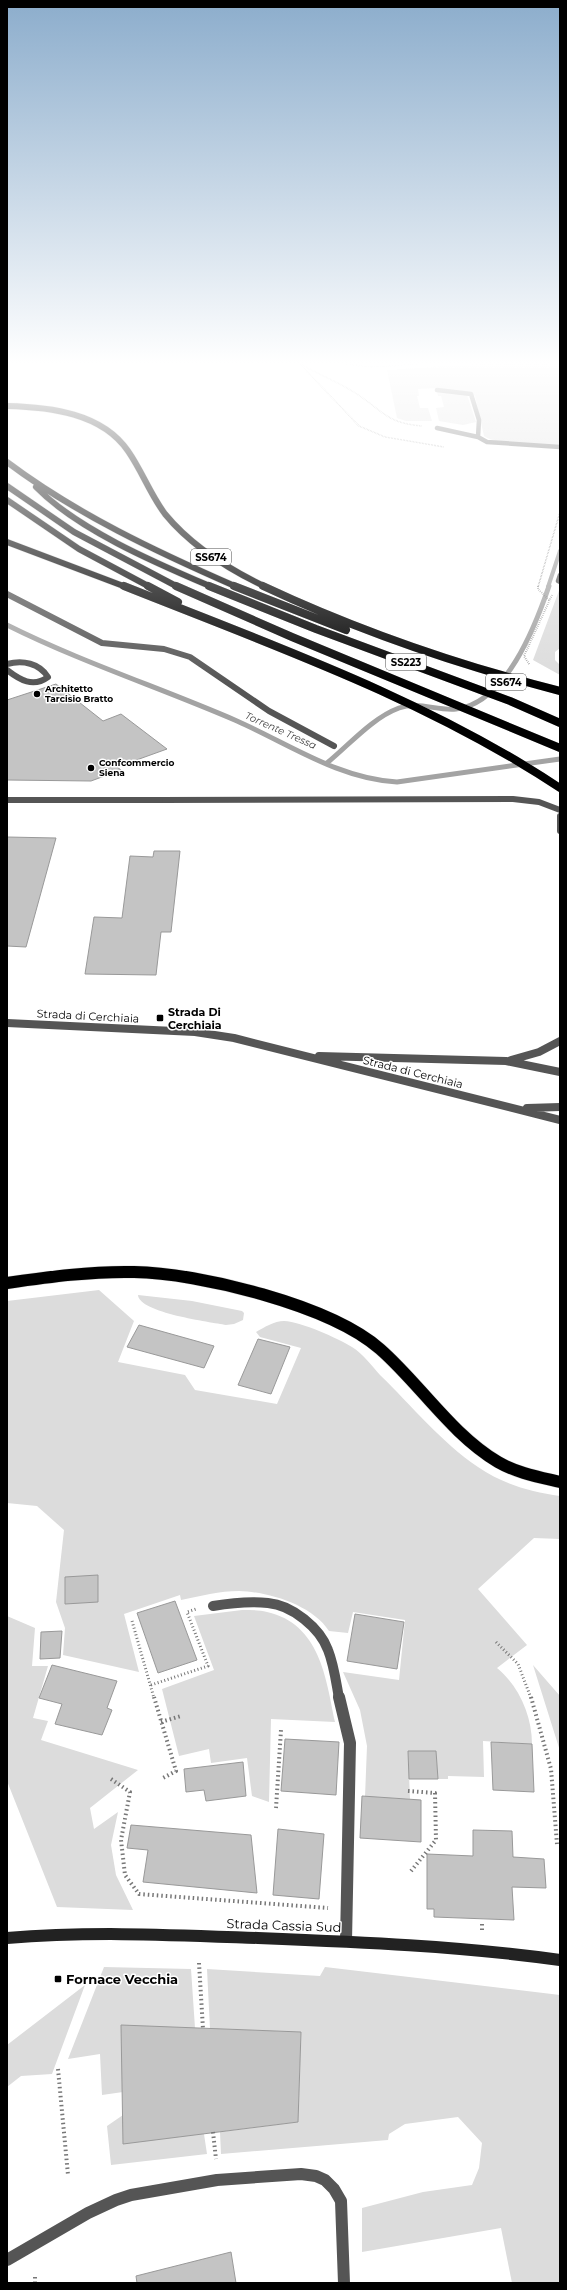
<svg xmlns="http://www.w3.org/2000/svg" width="567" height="2290" viewBox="0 0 567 2290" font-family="Montserrat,sans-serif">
  <rect width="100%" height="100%" fill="#fff"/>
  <path fill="#dcdcdc" d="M477 364H560V445C541 444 500 447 484 436L475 396 473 394 438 388 418 389 419 396H417L420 408H428L432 421H406L397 418 387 370Z
    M437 392 467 395 476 422 463 425 439 421 436 408 444 407 441 396H438Z
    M560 588V648L555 652V660L560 665V675L533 660Z
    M99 1290 134 1321 118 1362 185 1375 195 1390 277 1404 301 1348 260 1337 256 1332C265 1327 274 1321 284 1321 302 1322 337 1338 352 1347 363 1354 372 1366 380 1375 412 1406 441 1442 478 1467 503 1484 530 1492 560 1496V1539L534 1538 478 1589 527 1645 497 1668C519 1686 532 1716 532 1744L483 1741 484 1777 448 1776V1779H438L436 1751H408L410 1799 365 1797 367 1746 360 1710 343 1672 399 1680 405 1620 353 1612 348 1633 329 1631C312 1605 269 1592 239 1591 220 1591 200 1596 181 1600L180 1595 124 1614 139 1672 63 1655 65 1628 56 1602 64 1530 37 1506 7 1503V1301Z
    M138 1295 192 1301 242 1311 244 1313 243 1320 234 1324 226 1325C211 1322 139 1313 138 1295Z
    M242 1610C250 1610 259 1610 267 1612 320 1624 326 1678 335 1722L271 1719 269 1802 252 1796 247 1758 211 1763 209 1749 179 1756 162 1689 214 1670 194 1616Z
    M7 1616 35 1628 32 1666H48L33 1718 48 1721 41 1740 138 1770 90 1808 94 1829 118 1812 111 1845 116 1875 133 1910 57 1907 7 1781Z
    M533 1665 560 1696V1751Z
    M104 1967 191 1969 195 2028 123 2092 102 2095 100 2054 68 2059Z
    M325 1967 560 1995V2283H512L501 2228 362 2252V2208L423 2192 472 2185 479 2168 482 2143 458 2117 405 2124 389 2134 388 2140 221 2154 220 2132 298 2122 301 2032 210 2029 207 1969 320 1976Z
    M85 1985 52 2074 21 2076 7 2087V2045Z
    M123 2115 204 2134 207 2154 111 2165 107 2126Z"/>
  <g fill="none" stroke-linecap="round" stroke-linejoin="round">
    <path stroke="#a3a3a3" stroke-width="4" d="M548 587 560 551"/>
    <path stroke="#a3a3a3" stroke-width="5" d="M7 625C81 662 161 688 237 721 289 744 339 779 397 782L560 759
      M327 763C349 745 372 718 399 708 418 701 437 711 456 709 506 703 535 627 549 586"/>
  </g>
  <path fill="#c4c4c4" stroke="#999" d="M56 684 103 721 121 714 167 749 117 767 121 770 91 781 7 780V700Z
    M7 837 56 838 26 947 7 946Z
    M154 851H180L171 932H161L156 975 85 974 94 917 122 918 130 856 153 857Z
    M139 1325 214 1346 204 1368 127 1347Z
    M258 1339 290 1347 271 1394 238 1385Z
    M98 1575V1602L65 1604V1577Z
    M175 1601 197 1660 158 1673 137 1613Z
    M355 1614 404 1622 397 1669 347 1661Z
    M62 1631 60 1658 40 1659 41 1632Z
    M52 1665 117 1681 107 1708 112 1710 102 1735 55 1724 62 1704 39 1698Z
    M285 1739 339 1742 336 1795 281 1791Z
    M491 1742 532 1744 534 1792 493 1790Z
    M408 1751H436L438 1779H409Z
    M243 1762 246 1796 206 1801 204 1790 186 1792 184 1769Z
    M362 1796 421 1800V1842L360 1838Z
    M131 1825 251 1835 257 1893 143 1882 148 1850 127 1848Z
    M278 1829 324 1834 319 1899 273 1895Z
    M473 1830 512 1831 513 1857 544 1859 546 1888 512 1887 514 1920 434 1917V1909H427V1854L473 1856Z
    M121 2025 301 2032 298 2122 123 2144Z
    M231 2252 236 2283H137L136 2276Z"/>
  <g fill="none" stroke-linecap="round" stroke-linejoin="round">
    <g stroke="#dbdbdb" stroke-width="13">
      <path id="primary" d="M7 1283C49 1277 91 1271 134 1272 199 1273 330 1305 380 1349 420 1384 451 1434 498 1462 517 1473 539 1477 560 1482"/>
    </g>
    <g stroke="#dbdbdb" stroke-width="7">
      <path id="trunk-far1" d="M7 406C50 407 102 413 128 451 142 471 150 494 165 514 192 547 228 569 266 587
        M7 462C76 514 157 552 237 587
        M7 486 74 532 178 587
        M36 487C78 530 156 563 212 587
        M7 500 79 549 150 587
        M7 542 126 587"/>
    </g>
    <g stroke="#dbdbdb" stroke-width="8">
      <path id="trunk" d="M124 586C272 645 426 699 560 788
        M148 586 178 602
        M176 586 292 637 560 748
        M209 586 316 629 510 701 560 723
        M234 586 346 630
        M263 586C359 631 458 665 560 691"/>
    </g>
    <path stroke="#777" stroke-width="1.5" stroke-dasharray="0.5 1" stroke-linecap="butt" d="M300 364 359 426 385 437 444 447
      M346 364 371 367 417 364
      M302 365C320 375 340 383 357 394 384 412 387 423 422 426
      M538 587 560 512"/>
    <path stroke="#777" stroke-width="2" stroke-dasharray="0.5 1.5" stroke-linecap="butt" d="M538 586V589L549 600
      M529 664 524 656 552 595"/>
    <path stroke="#777" stroke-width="3" stroke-dasharray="1 2.5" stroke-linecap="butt" d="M132 1621 154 1698
      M496 1642 518 1664 531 1698
      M151 1685 208 1666 187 1612 196 1609"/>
    <path stroke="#777" stroke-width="4" stroke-dasharray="1.5 3" stroke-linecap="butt" d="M154 1697 176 1771 161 1779
      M531 1697 551 1769 557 1844
      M161 1722 181 1716
      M111 1779 130 1792 121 1840 125 1875 139 1894 328 1908
      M408 1791 435 1793 436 1840 411 1871
      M276 1808 281 1730
      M482 1924V1932
      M199 1963 203 2029
      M58 2069 68 2175
      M213 2132 216 2159
      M35 2277V2283"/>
    <path stroke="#555" stroke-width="4.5" d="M437 390 471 394 479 420 478 437 487 442 560 447
      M437 428 478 437
      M560 575 558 581 560 582"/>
    <path stroke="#555" stroke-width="6" d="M7 594 102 643 164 649 190 657 269 711 334 746
      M7 664C23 660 39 663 48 677 33 688 20 680 7 670
      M160 800 513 799 539 802 560 810"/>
    <path stroke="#555" stroke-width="10" d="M213 1606C231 1603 249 1601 268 1603 292 1605 320 1628 328 1650 334 1665 336 1682 339 1698"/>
    <path stroke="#555" stroke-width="12" d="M339 1697 350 1743 346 1941"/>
    <path stroke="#555" stroke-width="6" d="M7 800H160
      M560 816V831"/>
    <path stroke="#555" stroke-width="8" d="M7 1023 195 1032 234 1038 560 1120
      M319 1056 506 1061 560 1072
      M511 1060 539 1052 560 1041
      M527 1108 560 1107"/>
    <path stroke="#555" stroke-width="12" d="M7 2260 88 2213 116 2200 131 2195 217 2180 301 2174 316 2176 325 2180 334 2189 341 2201 344 2283"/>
    <path stroke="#222" stroke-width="12" d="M7 1938C91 1931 174 1935 258 1938 359 1942 460 1946 560 1960"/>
    <use href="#primary" stroke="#000" stroke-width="12"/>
    <use href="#trunk-far1" stroke="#000" stroke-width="6"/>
    <use href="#trunk" stroke="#000" stroke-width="8"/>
  </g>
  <linearGradient id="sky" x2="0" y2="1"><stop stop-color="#8cadcc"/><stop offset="0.53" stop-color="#fff"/><stop offset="1" stop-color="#fff" stop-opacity="0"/></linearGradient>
  <rect width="567" height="685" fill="url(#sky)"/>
  <g fill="#000" stroke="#fff" stroke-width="1.5">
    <circle cx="37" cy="694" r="4"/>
    <circle cx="91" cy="768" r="4"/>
    <rect x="156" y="1014" width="8" height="8" rx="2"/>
    <rect x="54" y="1975" width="8" height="8" rx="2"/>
  </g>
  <g text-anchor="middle" stroke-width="3" stroke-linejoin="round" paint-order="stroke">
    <g font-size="9" font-weight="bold" fill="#000" stroke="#fff" text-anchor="start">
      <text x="45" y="692">Architetto<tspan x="45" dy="10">Tarcisio Bratto</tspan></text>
      <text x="99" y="766">Confcommercio<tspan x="99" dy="10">Siena</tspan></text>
    </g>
    <g fill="#fff" stroke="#4c4c4c" stroke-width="1">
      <rect x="191" y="549" width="40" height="16" rx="3"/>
      <rect x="386" y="654" width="40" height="16" rx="3"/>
      <rect x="486" y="674" width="40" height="16" rx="3"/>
    </g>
    <g font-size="10" font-weight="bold" fill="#000">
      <text x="211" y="561">SS674</text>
      <text x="406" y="666">SS223</text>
      <text x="506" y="686">SS674</text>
    </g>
    <g font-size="10" font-style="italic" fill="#444" stroke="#fff">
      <text transform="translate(281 730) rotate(24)" y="4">Torrente Tressa</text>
    </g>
    <g font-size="11" font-weight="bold" fill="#000" stroke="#fff" text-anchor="start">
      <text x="168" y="1016">Strada Di<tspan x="168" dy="13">Cerchiaia</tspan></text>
    </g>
    <g font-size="11" fill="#000" stroke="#fff">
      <text transform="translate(88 1016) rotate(3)" y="4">Strada di Cerchiaia</text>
      <text transform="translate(413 1072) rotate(14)" y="4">Strada di Cerchiaia</text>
    </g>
    <g font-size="13" fill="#000" stroke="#fff">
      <text transform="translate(284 1925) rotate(2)" y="5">Strada Cassia Sud</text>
    </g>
    <g font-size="13" font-weight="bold" fill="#000" stroke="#fff" text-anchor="start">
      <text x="66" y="1984">Fornace Vecchia</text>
    </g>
  </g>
  <rect width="567" height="2290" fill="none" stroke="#000000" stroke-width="16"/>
</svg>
